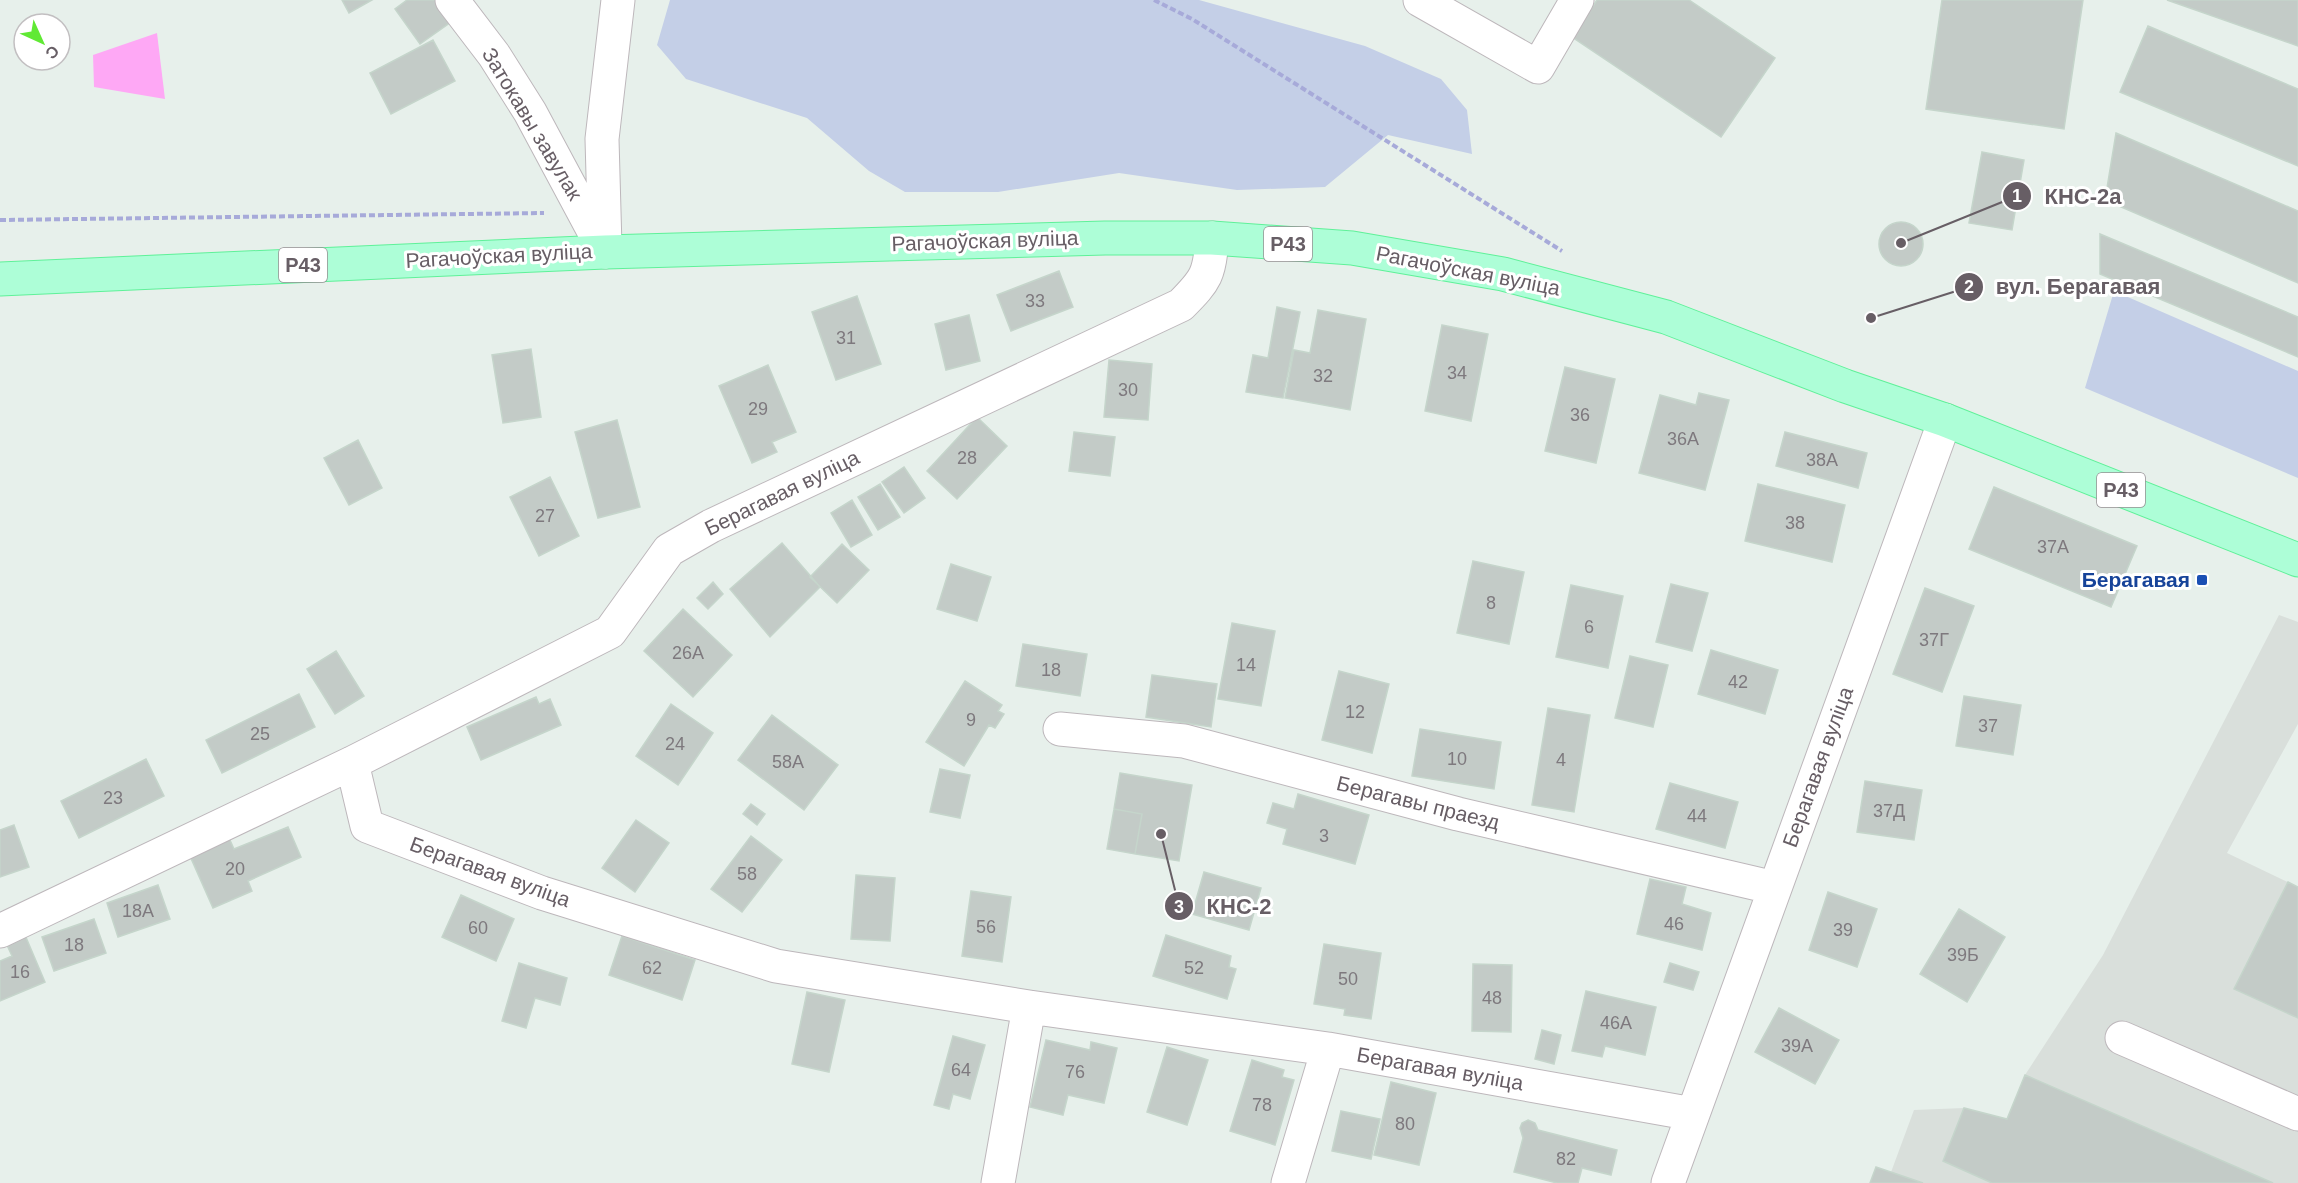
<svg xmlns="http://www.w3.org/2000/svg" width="2298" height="1183" viewBox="0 0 2298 1183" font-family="Helvetica,sans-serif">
  <rect width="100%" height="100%" fill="#e7f0eb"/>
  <path fill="#d9dfdb" d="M2279 615 2298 622V724L2227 853 2298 887V1183H1887L1914 1110 1964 1108 2007 1119 2025 1075 2103 955Z"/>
  <path fill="#c4cfe7" d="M670 0H1199L1365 46 1441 79 1467 110 1472 154 1388 135 1325 187 1237 190 1119 173 998 192H905L869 171 807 118 686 79 657 45Z
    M2114 291 2298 371V478L2085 388Z"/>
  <path fill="#fea8f5" d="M157 33 165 99 94 87 93 55Z"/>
  <path fill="#c3cbc7" stroke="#c5d5cb" stroke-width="1.5" d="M342 0H372L349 13Z
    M407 0H435L451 22 420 44 395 9Z
    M1597 0H1689L1775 58 1721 137 1572 37Z
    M1942 0H2083L2064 129 1926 109Z
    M2167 0H2298V46Z
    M2148 26 2298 89V166L2120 92Z
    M433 40 455 81 391 114 370 73Z
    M2116 133 2298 211V283L2105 200Z
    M1982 152 2024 160 2012 230 1969 223Z
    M1879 244a22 22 0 1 1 44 0a22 22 0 1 1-44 0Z
    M2100 234 2298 317V357L2100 274Z
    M1059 271 1073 307 1011 331 997 295Z
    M857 296 881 364 836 380 812 312Z
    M1277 307 1300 312 1283 398 1246 392 1253 355 1268 358Z
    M1318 310 1366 319 1350 410 1285 398 1294 350 1310 353Z
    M969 315 980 361 946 370 935 324Z
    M1442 325 1488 334 1471 421 1425 411Z
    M531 349 541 417 503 423 492 355Z
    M1109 360 1152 364 1148 420 1104 417Z
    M768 365 796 432 772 442 777 452 752 463 719 386Z
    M1565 367 1615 379 1596 463 1545 451Z
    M1699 393 1729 400 1705 490 1639 473 1660 395 1696 405Z
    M977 417 1007 446 957 499 927 471Z
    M617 420 640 507 598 518 575 432Z
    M1074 432 1115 437 1110 476 1069 471Z
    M1785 432 1867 453 1858 488 1776 466Z
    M358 440 382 488 349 505 324 458Z
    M904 467 925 498 904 513 882 482Z
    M550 477 579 536 539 556 510 497Z
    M880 484 900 517 878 530 858 497Z
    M1758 484 1845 505 1832 562 1745 541Z
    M1994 487 2137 546 2111 607 1969 549Z
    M852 500 872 535 851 547 831 513Z
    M782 543 820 587 770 637 730 589Z
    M842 544 869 570 837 603 810 577Z
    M1473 561 1524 572 1509 644 1457 633Z
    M951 564 991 577 977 621 937 609Z
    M713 582 723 594 708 609 697 598Z
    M1671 584 1708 593 1692 651 1656 642Z
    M1571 585 1623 596 1608 668 1556 657Z
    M1925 588 1974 606 1942 692 1893 674Z
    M683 609 732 655 693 697 644 651Z
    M1232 623 1275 631 1261 706 1218 699Z
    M1023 644 1087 654 1080 696 1016 686Z
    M1711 650 1778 670 1765 714 1698 694Z
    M336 651 364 696 335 714 307 669Z
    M1630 656 1668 665 1653 727 1615 718Z
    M1339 671 1389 684 1372 753 1322 740Z
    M1152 675 1217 684 1211 727 1146 717Z
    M965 681 1002 705 998 711 1004 714 995 728 989 725 964 766 926 742Z
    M299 694 315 727 222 773 206 740Z
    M1964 696 2021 705 2013 755 1956 746Z
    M536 697 539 704 550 699 561 725 481 760 467 727Z
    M671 704 713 733 678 785 636 756Z
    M1548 708 1590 715 1574 812 1532 805Z
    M772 715 838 765 804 810 738 760Z
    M1420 729 1501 742 1494 789 1412 776Z
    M146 759 164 796 79 838 61 801Z
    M940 769 970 775 960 818 930 812Z
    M1120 773 1192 785 1179 861 1135 854 1142 814 1114 809Z
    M1865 781 1922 790 1914 840 1857 832Z
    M1670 783 1738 802 1725 848 1656 829Z
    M1298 794 1369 815 1355 864 1283 844 1287 829 1267 823 1273 803 1294 809Z
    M751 804 765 814 757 825 743 814Z
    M1114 809 1142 814 1135 854 1107 849Z
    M636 820 669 843 635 892 602 868Z
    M14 825 29 867 0 877V830Z
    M288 827 301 857 248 881 252 891 213 908 190 856 229 838 234 849Z
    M751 836 782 860 742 912 711 889Z
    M1204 872 1261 888 1249 930 1192 914Z
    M856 875 895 878 890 941 851 939Z
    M1650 879 1686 887 1682 904 1711 913 1702 950 1637 934Z
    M2288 882 2298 887V1018L2234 989Z
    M158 885 170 919 118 937 107 903Z
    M971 891 1011 897 1002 962 962 956Z
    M1828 892 1877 909 1857 967 1809 950Z
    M461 895 514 919 496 961 442 937Z
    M1959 909 2005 937 1967 1002 1920 974Z
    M94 919 106 953 54 971 42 937Z
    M25 935 45 982 0 1001V961L12 956 6 943Z
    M1166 935 1231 956 1229 967 1236 969 1227 999 1153 976Z
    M622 936 695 960 682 1000 609 975Z
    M1324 944 1381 953 1371 1019 1344 1015 1345 1009 1314 1004Z
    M519 963 567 978 560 1005 535 998 526 1028 502 1021Z
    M1670 963 1699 972 1693 990 1664 982Z
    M1473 964 1512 965 1511 1032 1472 1031Z
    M1586 991 1656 1007 1645 1055 1605 1046 1602 1057 1572 1051Z
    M807 992 845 1000 829 1072 792 1064Z
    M1779 1008 1839 1040 1815 1084 1755 1052Z
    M1542 1030 1561 1035 1554 1064 1535 1059Z
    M953 1036 985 1045 970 1099 953 1094 949 1109 934 1105Z
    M1046 1040 1090 1050 1091 1042 1117 1048 1104 1103 1068 1095 1063 1115 1030 1107Z
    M1167 1047 1208 1060 1187 1125 1147 1112Z
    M1252 1060 1284 1070 1282 1077 1294 1080 1275 1145 1230 1131Z
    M2025 1075 2257 1176 2273 1183H1992L1943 1161 1964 1108 2007 1119Z
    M1391 1082 1436 1093 1419 1165 1374 1155Z
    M1341 1111 1380 1119 1371 1159 1332 1151Z
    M1528 1120 1535 1123 1538 1130 1617 1150 1611 1175 1582 1168 1578 1183H1557L1514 1172 1523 1138 1520 1128 1522 1123Z
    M1876 1167 1923 1183H1870Z"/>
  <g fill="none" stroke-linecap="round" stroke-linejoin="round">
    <g stroke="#bdb7bb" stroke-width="35">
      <path id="minor" d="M452 0 494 55 530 112 605 252
        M1420 0 1538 67 1577 0
        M605 247 602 139 618 0
        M1060 729 1184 741 1458 814 1775 888
        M352 763 367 826 542 893 776 966 1029 1007 1328 1049 1693 1114
        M0 931 352 763 610 632 669 550 711 526 1181 305C1206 280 1210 274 1212 238
        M2122 1038 2298 1114
        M998 1183 1029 1007
        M1288 1183 1328 1049
        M1668 1183 1945 420"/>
    </g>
    <g stroke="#5ff199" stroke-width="35">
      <path id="major" d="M0 279 605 252 1105 238H1212L1352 248 1503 274 1666 317 1845 386 1945 420 2298 560"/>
    </g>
    <path stroke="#a7aad9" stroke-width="4" stroke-dasharray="6 3" stroke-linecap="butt" d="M1154 0 1192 19 1562 251
      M0 220 544 213"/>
    <use href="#minor" stroke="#fff" stroke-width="33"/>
    <use href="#major" stroke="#adfed7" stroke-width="33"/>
  </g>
  <rect fill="#1a4fb4" stroke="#fff" stroke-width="2" x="2196" y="574" width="12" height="12" rx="3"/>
  <g text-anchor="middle" stroke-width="6" stroke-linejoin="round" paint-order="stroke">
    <g font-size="18" fill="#7e797e">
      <text x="1035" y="307">33</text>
      <text x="846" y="344">31</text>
      <text x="1457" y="379">34</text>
      <text x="1323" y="382">32</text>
      <text x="1128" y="396">30</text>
      <text x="758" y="415">29</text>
      <text x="1580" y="421">36</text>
      <text x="1683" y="445">36А</text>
      <text x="967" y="464">28</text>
      <text x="1822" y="466">38А</text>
      <text x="545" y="522">27</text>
      <text x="1795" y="529">38</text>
      <text x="2053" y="553">37А</text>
      <text x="1491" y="609">8</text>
      <text x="1589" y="633">6</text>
      <text x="1934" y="646">37Г</text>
      <text x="688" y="659">26А</text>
      <text x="1246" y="671">14</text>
      <text x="1051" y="676">18</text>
      <text x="1738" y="688">42</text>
      <text x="1355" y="718">12</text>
      <text x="971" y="726">9</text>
      <text x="1988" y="732">37</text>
      <text x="260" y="740">25</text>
      <text x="675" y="750">24</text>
      <text x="1457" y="765">10</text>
      <text x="1561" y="766">4</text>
      <text x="788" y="768">58А</text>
      <text x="113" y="804">23</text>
      <text x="1889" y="817">37Д</text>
      <text x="1697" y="822">44</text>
      <text x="1324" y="842">3</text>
      <text x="235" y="875">20</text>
      <text x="747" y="880">58</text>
      <text x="138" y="917">18А</text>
      <text x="1674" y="930">46</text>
      <text x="986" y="933">56</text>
      <text x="478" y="934">60</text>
      <text x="1843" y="936">39</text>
      <text x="74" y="951">18</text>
      <text x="1963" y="961">39Б</text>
      <text x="652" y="974">62</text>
      <text x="1194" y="974">52</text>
      <text x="20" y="978">16</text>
      <text x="1348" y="985">50</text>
      <text x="1492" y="1004">48</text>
      <text x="1616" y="1029">46А</text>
      <text x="1797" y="1052">39А</text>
      <text x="961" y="1076">64</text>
      <text x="1075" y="1078">76</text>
      <text x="1262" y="1111">78</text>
      <text x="1405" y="1130">80</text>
      <text x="1566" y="1165">82</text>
    </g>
    <g fill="#fff" stroke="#958e93" stroke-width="1.5">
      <rect x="1264" y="227" width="48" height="34" rx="4.5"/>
      <rect x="279" y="248" width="48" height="34" rx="4.5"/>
      <rect x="2097" y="473" width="48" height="34" rx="4.5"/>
    </g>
    <g font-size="20" font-weight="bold" fill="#675e65">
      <text x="1288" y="251">Р43</text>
      <text x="303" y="272">Р43</text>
      <text x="2121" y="497">Р43</text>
    </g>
    <g font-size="21" fill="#675e65" stroke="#fff">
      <text transform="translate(532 124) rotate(59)" y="7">Затокавы завулак</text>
      <text transform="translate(985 241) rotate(-2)" y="7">Рагачоўская вуліца</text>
      <text transform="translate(499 256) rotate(-3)" y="7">Рагачоўская вуліца</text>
      <text transform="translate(1468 271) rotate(11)" y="7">Рагачоўская вуліца</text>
      <text transform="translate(782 493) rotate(-26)" y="7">Берагавая вуліца</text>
      <text transform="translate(1818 767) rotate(-70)" y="7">Берагавая вуліца</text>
      <text transform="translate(1418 803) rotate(14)" y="7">Берагавы праезд</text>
      <text transform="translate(490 872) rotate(20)" y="7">Берагавая вуліца</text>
      <text transform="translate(1440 1069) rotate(10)" y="7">Берагавая вуліца</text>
    </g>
    <g font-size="21" font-weight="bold" fill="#164399" stroke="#fff" text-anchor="end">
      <text x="2190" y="587">Берагавая</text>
    </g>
  </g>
  <path fill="none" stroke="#675e65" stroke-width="2" d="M1901 243L2017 196M1871 318L1969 287M1161 834L1179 906"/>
  <g fill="#675e65" stroke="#fff" stroke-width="2">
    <circle cx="1901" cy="243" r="6"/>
    <circle cx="1871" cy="318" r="6"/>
    <circle cx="1161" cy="834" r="6"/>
    <circle cx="2017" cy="196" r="15"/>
    <circle cx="1969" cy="287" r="15"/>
    <circle cx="1179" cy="906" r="15"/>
  </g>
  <g font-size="18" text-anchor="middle" font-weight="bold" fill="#fff">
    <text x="2017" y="202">1</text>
    <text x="1969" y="293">2</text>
    <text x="1179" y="913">3</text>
  </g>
  <g font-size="22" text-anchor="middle" font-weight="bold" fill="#675e65" stroke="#fff" stroke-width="6" stroke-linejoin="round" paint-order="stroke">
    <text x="2083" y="204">КНС-2а</text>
    <text x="2078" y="294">вул. Берагавая</text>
    <text x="1239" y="914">КНС-2</text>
  </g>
  <g transform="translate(42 42) rotate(135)"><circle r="28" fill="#ffffff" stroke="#c2bfc1" stroke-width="1.5"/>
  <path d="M0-4.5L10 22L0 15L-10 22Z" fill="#60e934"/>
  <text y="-9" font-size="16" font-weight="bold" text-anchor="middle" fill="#675e65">С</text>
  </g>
</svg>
